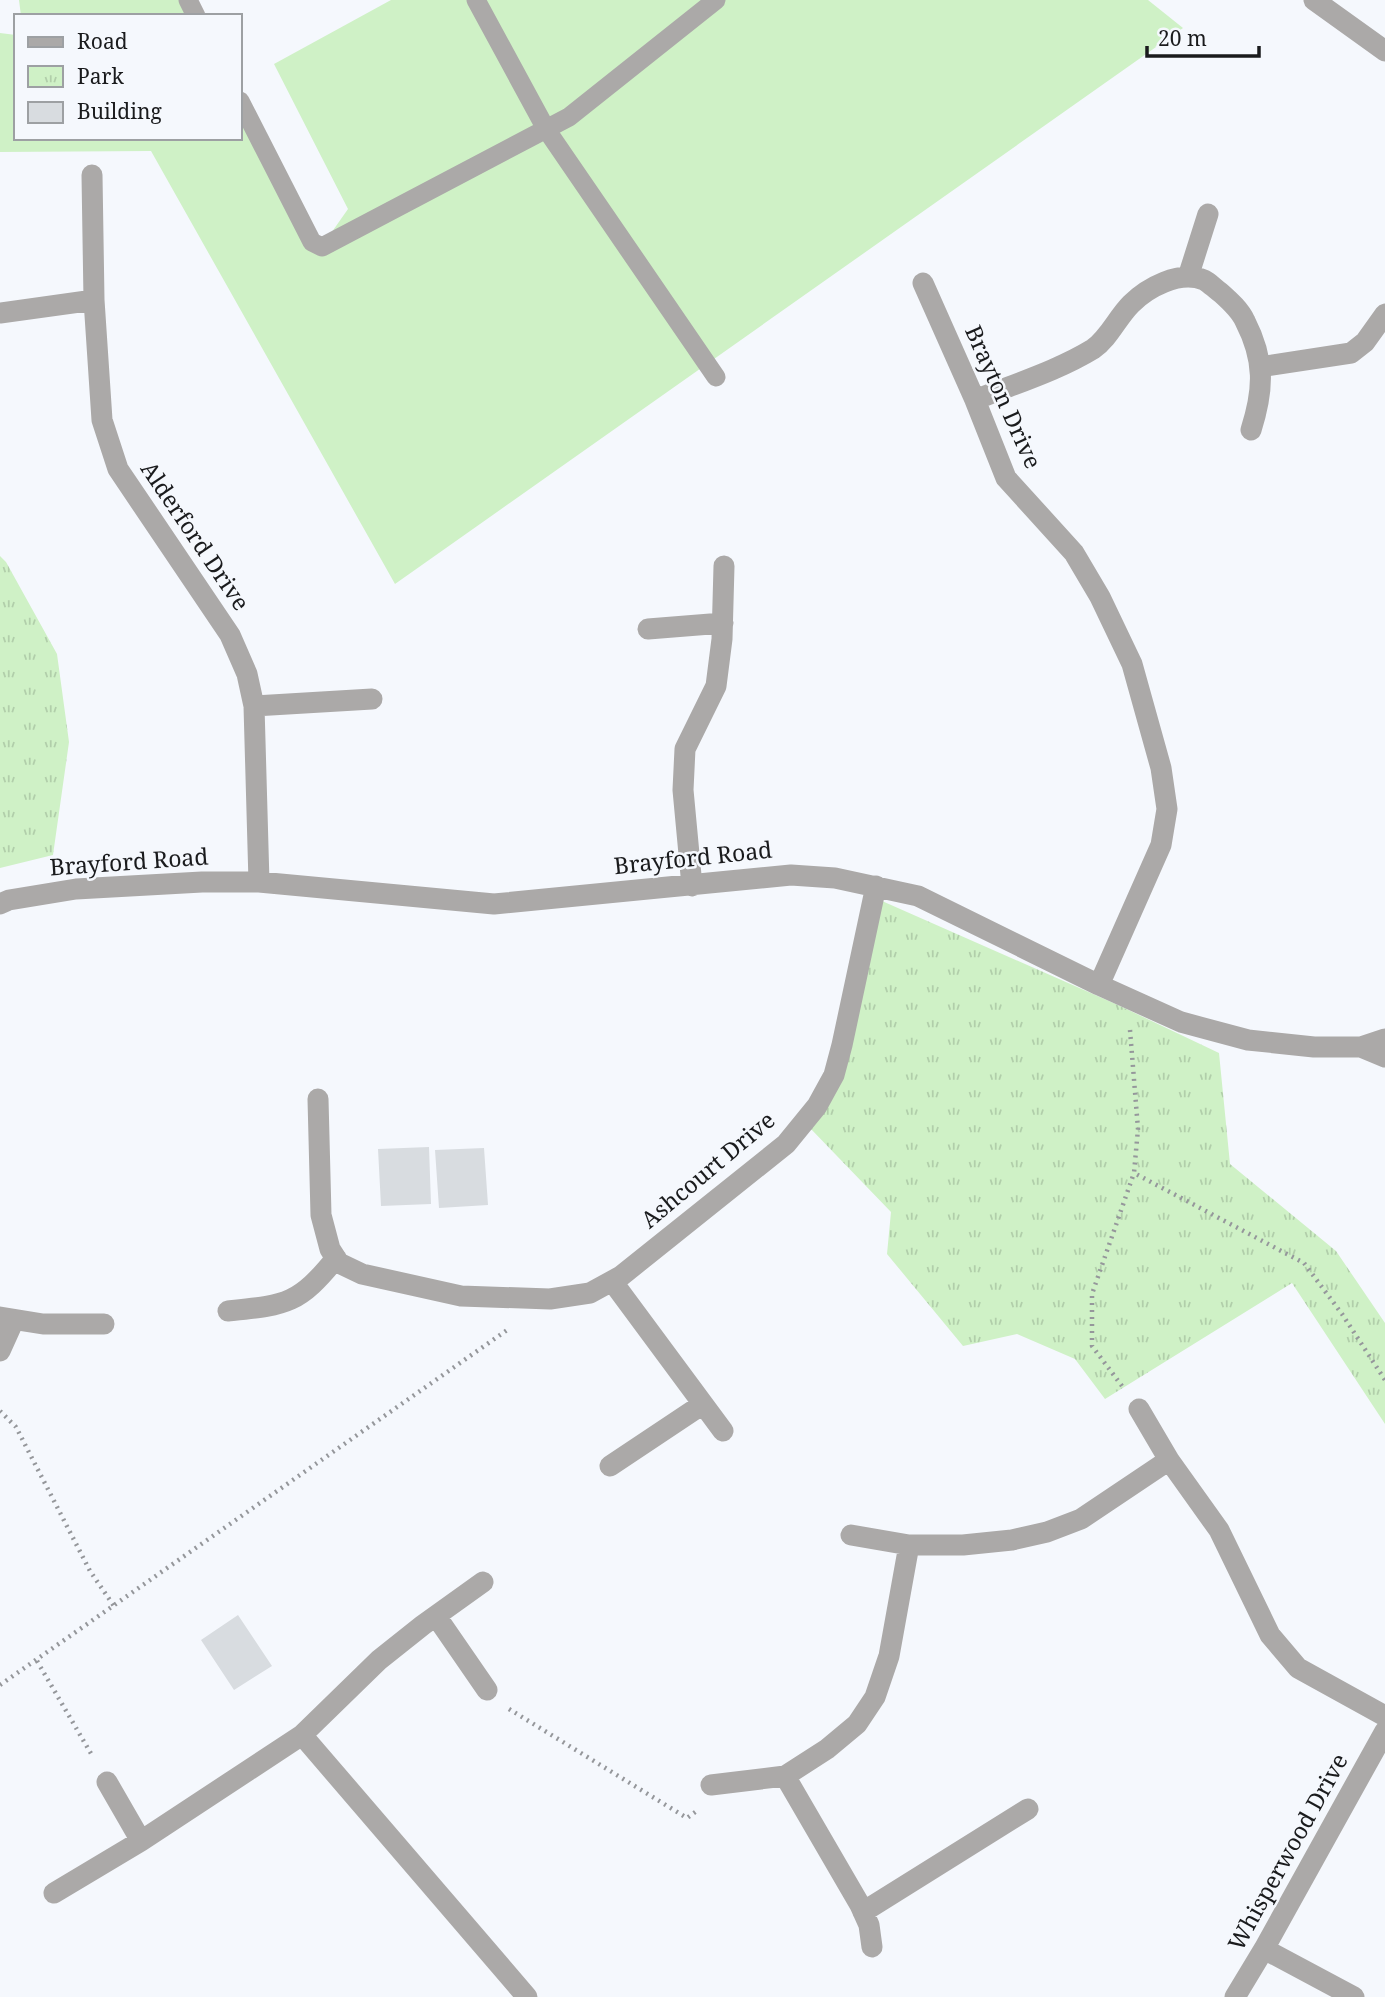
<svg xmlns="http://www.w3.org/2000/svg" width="1385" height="1997" viewBox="0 0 1385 1997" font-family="'Noto Serif',serif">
  <defs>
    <pattern id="park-tufts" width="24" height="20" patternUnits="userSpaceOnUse" patternTransform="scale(1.75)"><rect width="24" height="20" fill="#cff1c6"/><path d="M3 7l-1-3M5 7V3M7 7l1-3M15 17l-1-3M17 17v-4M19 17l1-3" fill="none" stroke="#b1ceaa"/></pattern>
  </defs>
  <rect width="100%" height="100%" fill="#f5f8fd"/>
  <path fill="#cff1c6" d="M19 0H191L199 16H21Z
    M391 0H1148L1183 28 395 584 151 151 0 152V33L16 35V138H240V92L322 246 348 209 274 64Z"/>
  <path fill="url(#park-tufts)" d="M0 556 6 562 57 654 69 742 53 855 0 868Z
    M882 901 1118 1005 1219 1053 1230 1164 1336 1251 1385 1323V1424L1292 1283 1105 1399 1075 1359 1017 1334 963 1346 887 1254 891 1212 810 1128Z"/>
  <path fill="#d8dce0" d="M429 1147 431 1204 381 1206 378 1149Z
    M484 1148 488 1205 439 1208 435 1150Z
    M238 1615 272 1666 234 1690 201 1640Z"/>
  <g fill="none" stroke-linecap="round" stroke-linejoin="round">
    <path stroke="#95979b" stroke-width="4.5" stroke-dasharray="2 5" stroke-linecap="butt" d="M1130 1030 1138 1129 1134 1173 1304 1263 1342 1314 1385 1380
      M1122 1386 1092 1346V1294L1134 1173
      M0 1411 16 1427 90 1571 114 1606
      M37 1661 93 1757
      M0 1685 510 1328
      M509 1709 687 1818 698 1810"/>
    <path stroke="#aba9a8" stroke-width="19" d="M188 0 196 16
      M476 0 546 129 716 377
      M240 101 312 242 322 247 569 117 716 0"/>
    <path stroke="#aba9a8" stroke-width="21" d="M1314 0 1385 51
      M92 175 94 300 102 420 118 469 230 635 247 674 254 706 259 882
      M1188 277 1208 214
      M923 283 975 400 1006 478 1074 553 1100 597 1132 664 1161 768 1167 809 1161 845 1099 985
      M0 313 94 300
      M1260 367 1351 353 1365 342 1385 314
      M975 400C1014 384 1057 371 1093 349 1109 338 1117 318 1131 304 1147 288 1179 270 1204 280 1210 283 1215 289 1221 293 1230 301 1240 310 1245 321 1265 360 1264 389 1251 430
      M648 629 723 623
      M254 706 372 699
      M692 886 683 790 685 749 716 686 722 639 724 566
      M0 904 9 900 76 889 202 882H259L494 904 791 875 835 878 918 896 1099 985 1181 1022 1248 1040 1314 1047H1361
      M1385 1039 1361 1047 1385 1057
      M318 1099 321 1215 330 1249 339 1263 362 1274 461 1296 550 1299 590 1293 621 1276 786 1144 817 1106 834 1075 842 1045 876 886
      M612 1281 723 1431
      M228 1311C286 1305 298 1305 336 1258
      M0 1317 43 1324H104
      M0 1351 14 1320
      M1139 1409 1169 1460 1219 1530 1270 1635 1298 1668 1385 1716
      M610 1466 703 1404
      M851 1535 909 1545H963L1012 1540 1047 1532 1081 1519 1169 1460
      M436 1616 487 1690
      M302 1735 527 1997
      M785 1776 860 1905 869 1925 872 1947
      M107 1782 141 1841
      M711 1785 785 1776 827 1749 857 1724 875 1697 889 1656 909 1545
      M54 1893 141 1841 302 1735 379 1660 423 1625 483 1582
      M863 1912 1028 1809
      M1264 1949 1354 1997
      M1235 1997 1264 1949 1385 1731"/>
  </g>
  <g text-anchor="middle" stroke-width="5" stroke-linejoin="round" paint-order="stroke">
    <g font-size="23" fill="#1a1b1d" stroke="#f5f8fd">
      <text transform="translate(1003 397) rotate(66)" y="8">Brayton Drive</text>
      <text transform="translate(195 536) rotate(56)" y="8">Alderford Drive</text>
      <text transform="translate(693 858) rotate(-6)" y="8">Brayford Road</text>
      <text transform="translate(129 862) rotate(-4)" y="8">Brayford Road</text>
      <text transform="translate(708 1170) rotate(-40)" y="8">Ashcourt Drive</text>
      <text transform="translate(1288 1852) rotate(-61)" y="8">Whisperwood Drive</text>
    </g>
  </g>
  <rect x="14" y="14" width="228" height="126" fill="#f5f8fd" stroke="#9da0a3" stroke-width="2"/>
  <rect x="28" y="37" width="35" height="10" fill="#aba9a8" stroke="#9da0a3" stroke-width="2"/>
  <text x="77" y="49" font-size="21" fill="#1a1b1d">Road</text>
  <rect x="28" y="66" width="35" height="21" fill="url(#park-tufts)" stroke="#9da0a3" stroke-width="2"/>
  <text x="77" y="84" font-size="21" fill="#1a1b1d">Park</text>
  <rect x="28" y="102" width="35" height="21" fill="#d8dce0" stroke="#9da0a3" stroke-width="2"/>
  <text x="77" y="119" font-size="21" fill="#1a1b1d">Building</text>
  <path d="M1147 46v10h112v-10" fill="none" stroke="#1a1b1d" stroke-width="3.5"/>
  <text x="1158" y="46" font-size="21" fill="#1a1b1d" stroke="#f5f8fd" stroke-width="5" paint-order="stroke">20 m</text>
</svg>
